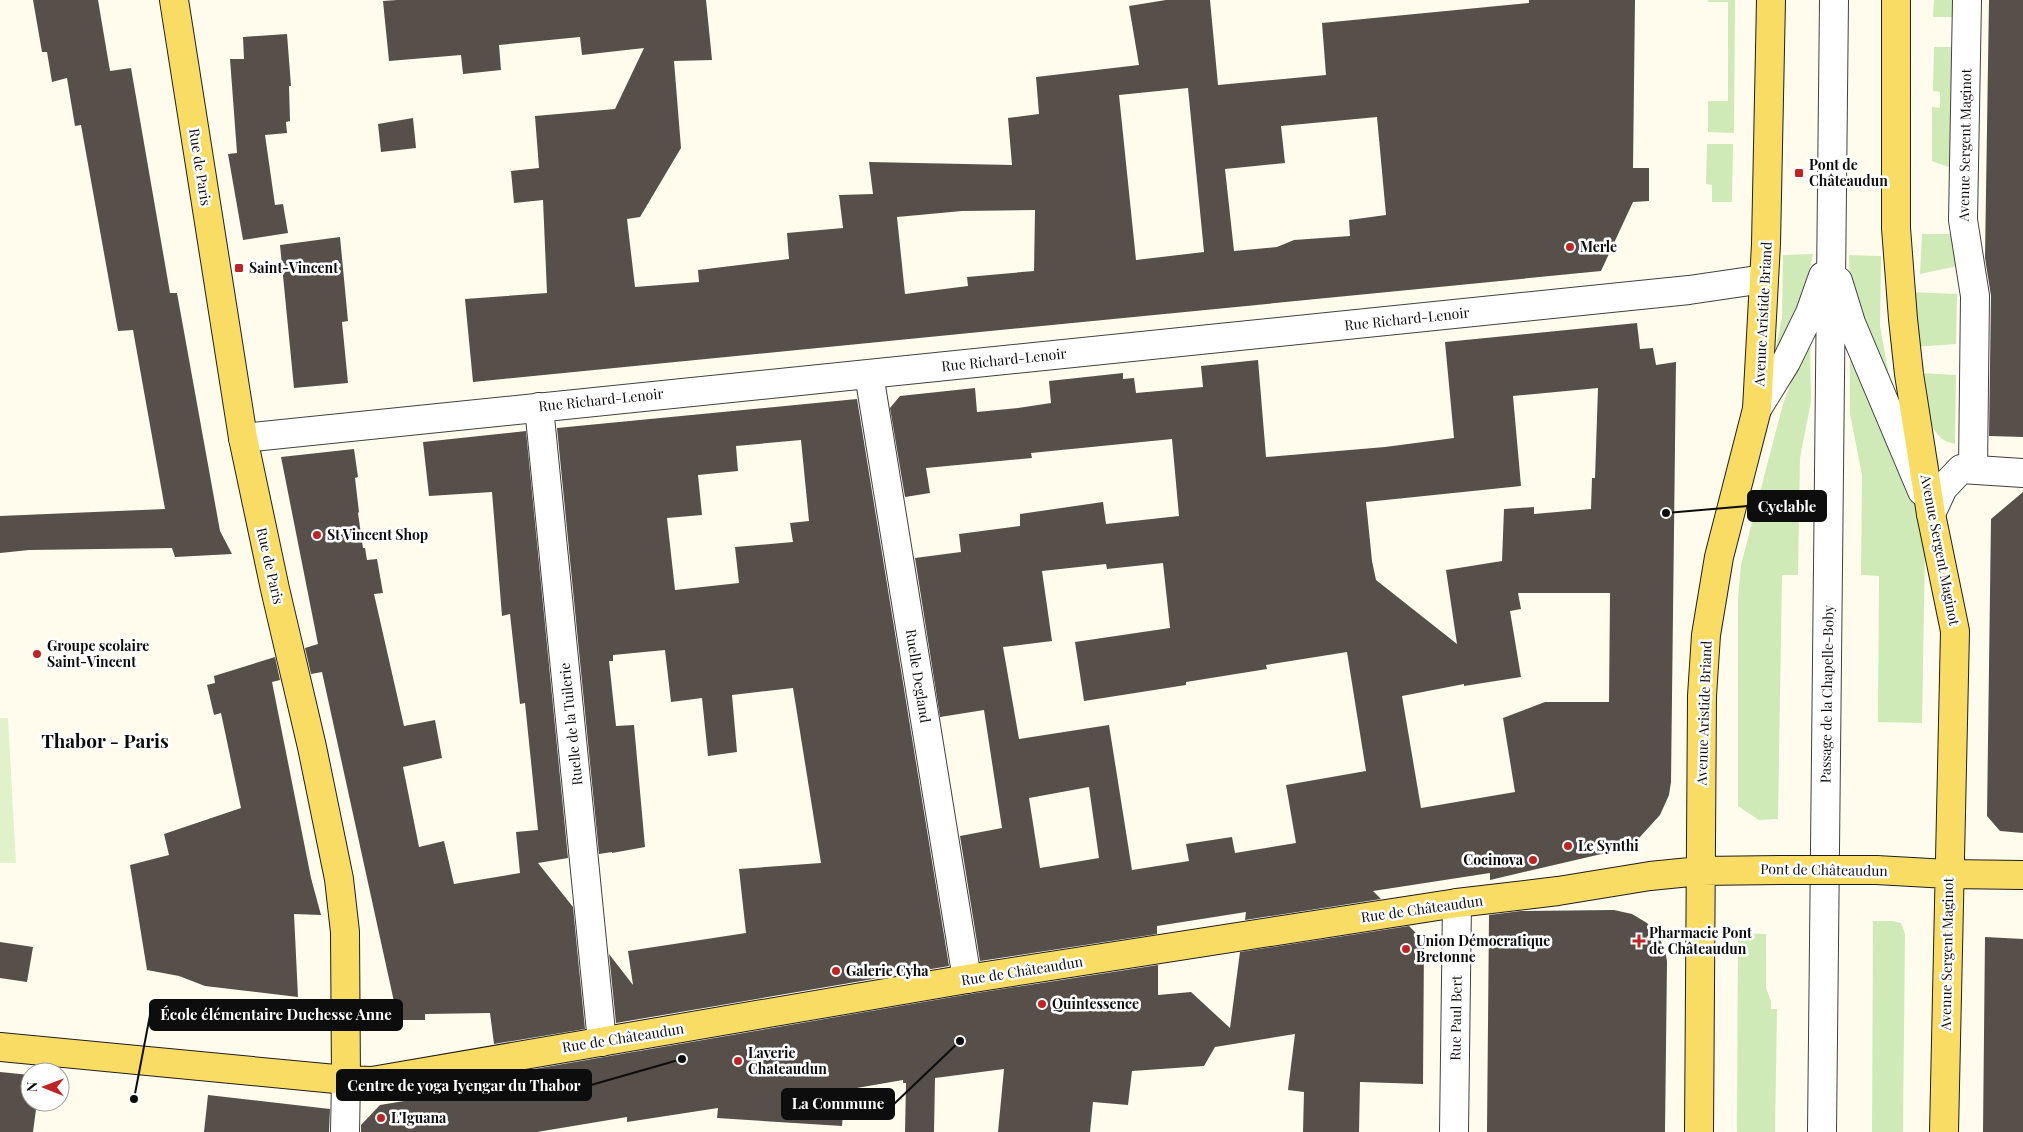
<svg xmlns="http://www.w3.org/2000/svg" width="2023" height="1132" viewBox="0 0 2023 1132" font-family="'Playfair Display',serif">
  <rect width="100%" height="100%" fill="#fffcee"/>
  <path fill="#cfeab7" d="M1708 0H1735L1734 133 1708 132V101H1728V2H1708Z
    M1934 0H1961V17H1933Z
    M1934 47H1959V171L1932 161V107L1940 108V92L1933 91Z
    M1707 144H1733L1732 202H1712V185L1706 184Z
    M1922 234H1958V266L1920 274Z
    M1813 254 1805 294 1774 357 1782 317 1783 255Z
    M1849 255 1881 256 1880 326 1889 375 1884 374 1850 281Z
    M1910 292 1957 294 1956 344 1913 347Z
    M1810 342 1811 401 1800 458 1798 575H1782L1778 819 1759 820 1738 806V600L1741 565 1783 404 1795 372Z
    M1850 347 1916 501 1925 552 1922 723 1878 722 1879 576 1861 575 1862 475 1850 414Z
    M1919 373 1956 375 1955 444C1926 440 1924 396 1919 373Z
    M1873 921H1893L1901 923 1905 934 1903 1132H1872Z
    M1738 933 1766 934V988L1771 1001V1009H1777L1775 1132H1737Z"/>
  <path fill="#e1f1c9" d="M0 718H8L16 863H0Z"/>
  <path fill="#564f4a" fill-rule="evenodd" d="M33 0H98L110 71 131 68 170 293H177L220 531 232 554 175 557 172 548 29 550 0 553V516L165 509 133 330 118 331 81 125 75 126 67 78 52 82 47 52H42Z
    M397 0H706L712 60 674 61 681 148 640 217 627 219 635 287 699 282 698 270 789 259 787 233 843 228 839 195 873 194 869 162 1012 165 1008 118 1039 114 1036 77 1139 65 1129 6 1166 0H1210L1218 85 1326 75 1322 23 1529 3V0H1635L1633 168H1649V201L1633 202 1601 271 473 382 465 299 547 293 543 200 514 203 511 171 539 168 535 116 615 109 644 48 582 55 580 37 499 45 501 70 463 74 461 55 389 61 383 1ZM1188 88 1204 252 1136 260 1119 95ZM1377 117 1386 215 1349 220 1350 236 1294 240 1277 247 1234 251 1225 169 1285 163 1281 126ZM1035 210 1034 271 967 277 968 286 905 294 897 217 962 211Z
    M1989 0H2023V437L1989 436 1991 296 1985 258Z
    M287 34 291 86H289L290 121 286 122 287 133 265 135 275 205 283 204 288 233 243 240 228 154 237 153 230 59H244L243 37Z
    M413 118 416 148 381 152 378 124Z
    M340 237 348 321 342 322 348 383 294 388 280 245Z
    M1637 323 1640 349 1653 348 1656 365 1676 362 1671 782 1669 795 1660 815 1639 838 1623 849 1490 880V873L1373 891 1381 899 1245 920 1246 912 1157 926V934L980 961 960 836 1002 828 984 710 940 717 915 558 961 552 959 534 1020 526V514L1103 502 1106 524 1179 516 1172 439 1031 453 1032 458 926 468 930 493 905 497 890 408 900 396 975 388 977 412 1018 408 1051 403 1049 381 1123 373V379L1134 378 1136 393 1203 387 1201 366 1258 360 1266 457 1385 447 1454 438 1445 342ZM1598 388 1595 478H1592L1591 509 1534 514V507L1504 509 1502 561 1446 570 1457 644 1376 580 1372 561 1366 502 1521 486 1513 396ZM1163 563 1170 628 1075 642 1084 701 1186 685V682L1267 669 1266 665 1347 652 1366 771 1286 785 1296 843 1235 853 1232 837 1186 844 1189 861 1132 870 1109 725 1019 739 1003 647 1052 641 1042 571 1106 564 1107 569ZM1518 593H1610L1609 702H1545L1503 718 1515 792 1421 808 1402 696 1464 684V686L1521 677 1510 611 1521 609ZM1089 787 1099 858 1040 868 1029 798Z
    M857 399 949 966 616 1023 609 954 633 985 628 951 746 933 739 869 821 863 793 688 732 695 737 752 708 756 702 698 671 702 665 650 613 655V661H609L616 726 634 725 645 847 612 853V852L599 854 557 428ZM801 440 809 521 790 523 793 542 735 547 739 583 675 590 667 518 702 515 698 475 738 471 736 446Z
    M526 431 568 858 538 863 573 907 585 1029 494 1044 490 1013 425 1014V1020H398L322 672 311 674 305 648 318 644 281 457 354 449 358 477 355 478 359 512 358 513 363 548H365L367 560 377 559 383 593 374 594 404 726 435 720 442 758 403 767 419 847 444 841 454 884 520 873 516 832 538 830 525 703 520 704 510 614 502 616 492 492 429 496 423 442Z
    M2023 492V833L2000 831 1987 816 1991 519Z
    M275 657 280 680 272 682 311 878 321 915 294 914 298 997 205 986 179 976 147 970 130 865 169 855 164 834 241 808 221 713 214 715 207 685 215 683 214 676Z
    M1614 910 1632 914 1647 923 1660 939 1665 951 1667 961 1665 1132H1487L1489 915 1521 911Z
    M1409 926 1424 941 1423 1084 1360 1082 1359 1132H1303L1304 1092 1288 1090 1295 1034 1215 1047 1204 1066 1132 1071 1128 1105 1093 1102 1090 1132H998L1004 1069 935 1078 934 1132H905L906 1083H903V1080L845 1090 842 1126 717 1118 718 1108 627 1122V1117L537 1132H361V1125L380 1105 501 1085 499 1075 970 994 1158 965V995L1191 992 1230 1028 1240 952Z
    M1985 937 2023 939V1132H1983Z
    M0 942 33 947 27 982 0 978Z
    M0 1072 30 1075V1102H37L33 1132H0Z
    M208 1095 330 1109 329 1132H204Z"/>
  <g fill="none" stroke-linecap="round" stroke-linejoin="round">
    <g stroke="#404040" stroke-width="30">
      <path id="minor" d="M1967 0 1963 220 1975 296 1973 469
        M1838 281 1851 323 1922 491
        M869 374 967 979
        M539 407 602 1042
        M1757 409 1786 362 1810 313 1823 276
        M243 438 1689 290 1764 279
        M1931 514 1943 488 1961 469 2023 473
        M345 1132 346 1080
        M1454 1132 1457 903
        M1822 1132 1834 0"/>
    </g>
    <g stroke="#1e1e1e" stroke-width="30">
      <path id="major" d="M174 0 243 438 275 589 312 747 339 879 345 932 346 1080
        M1896 0V228L1903 319 1909 374 1931 514 1955 631 1944 1132
        M1876 870 1948 874 2023 875
        M0 1047 346 1080 372 1081 967 979 1457 903 1558 891 1650 876 1700 871 1780 870
        M1699 1132 1702 696 1706 635 1719 557 1757 409 1766 244 1771 0"/>
    </g>
    <use href="#minor" stroke="#fff" stroke-width="28"/>
    <use href="#major" stroke="#f9dc63" stroke-width="28"/>
    <g stroke="#1e1e1e" stroke-width="30" stroke-linecap="butt">
      <path id="major-bridge" d="M1780 870H1876"/>
    </g>
    <use href="#major-bridge" stroke="#f9dc63" stroke-width="28"/>
  </g>
  <g fill="#be2424" stroke="#fff" stroke-width="2">
    <rect x="1794" y="168" width="10" height="10" rx="2.5"/>
    <circle cx="1570" cy="247" r="5"/>
    <rect x="234" y="263" width="10" height="10" rx="2.5"/>
    <circle cx="317" cy="535" r="5"/>
    <circle cx="37" cy="654" r="5"/>
    <circle cx="1568" cy="846" r="5"/>
    <circle cx="1533" cy="860" r="5"/>
    <path d="M1636.5 933.5h5v5h5v5h-5v5h-5v-5h-5v-5h5z"/>
    <circle cx="1406" cy="949" r="5"/>
    <circle cx="836" cy="971" r="5"/>
    <circle cx="1042" cy="1004" r="5"/>
    <circle cx="738" cy="1061" r="5"/>
    <circle cx="381" cy="1118" r="5"/>
  </g>
  <g text-anchor="middle" stroke-width="5" stroke-linejoin="round" paint-order="stroke">
    <g font-size="14" fill="#0d0d0d" stroke="#fff">
      <text transform="translate(1965 145) rotate(-89)" y="5">Avenue Sergent Maginot</text>
      <text transform="translate(200 167) rotate(81)" y="5">Rue de Paris</text>
      <text transform="translate(1763 314) rotate(-87)" y="5">Avenue Aristide Briand</text>
      <text transform="translate(1407 319) rotate(-6)" y="5">Rue Richard-Lenoir</text>
      <text transform="translate(1004 360) rotate(-6)" y="5">Rue Richard-Lenoir</text>
      <text transform="translate(601 400) rotate(-6)" y="5">Rue Richard-Lenoir</text>
      <text transform="translate(1940 550) rotate(79)" y="5">Avenue Sergent Maginot</text>
      <text transform="translate(270 566) rotate(77)" y="5">Rue de Paris</text>
      <text transform="translate(918 676) rotate(81)" y="5">Ruelle Degland</text>
      <text transform="translate(1827 694) rotate(-89)" y="5">Passage de la Chapelle-Boby</text>
      <text transform="translate(1704 713) rotate(-88)" y="5">Avenue Aristide Briand</text>
      <text transform="translate(571 724) rotate(-96)" y="5">Ruelle de la Tuilerie</text>
      <text transform="translate(1824 870) rotate(1)" y="5">Pont de Châteaudun</text>
      <text transform="translate(1422 909) rotate(-8)" y="5">Rue de Châteaudun</text>
      <text transform="translate(1947 954) rotate(-89)" y="5">Avenue Sergent Maginot</text>
      <text transform="translate(1022 971) rotate(-9)" y="5">Rue de Châteaudun</text>
      <text transform="translate(1456 1018) rotate(-89)" y="5">Rue Paul Bert</text>
      <text transform="translate(623 1038) rotate(-9)" y="5">Rue de Châteaudun</text>
    </g>
    <g font-size="14" font-weight="bold" fill="#0d0d0d" stroke="#fff" text-anchor="start">
      <text x="1809" y="170">Pont de<tspan x="1809" dy="16">Châteaudun</tspan></text>
      <text x="1580" y="252">Merle</text>
      <text x="249" y="273">Saint-Vincent</text>
      <text x="327" y="540">St Vincent Shop</text>
      <text x="47" y="651">Groupe scolaire<tspan x="47" dy="16">Saint-Vincent</tspan></text>
      <text x="1578" y="851">Le Synthi</text>
      <text x="1523" y="865" text-anchor="end">Cocinova</text>
      <text x="1649" y="938">Pharmacie Pont<tspan x="1649" dy="16">de Châteaudun</tspan></text>
      <text x="1416" y="946">Union Démocratique<tspan x="1416" dy="16">Bretonne</tspan></text>
      <text x="846" y="976">Galerie Cyha</text>
      <text x="1052" y="1009">Quintessence</text>
      <text x="748" y="1058">Laverie<tspan x="748" dy="16">Chateaudun</tspan></text>
      <text x="391" y="1123">L'Iguana</text>
    </g>
    <g font-size="19" font-weight="bold" fill="#0d0d0d" stroke="#fff">
      <text x="105" y="748">Thabor - Paris</text>
    </g>
  </g>
  <path fill="none" stroke="#0d0d0d" stroke-width="2" d="M1666 513L1748 506M134 1099L150 1015M682 1059L591 1085M960 1041L894 1104"/>
  <g fill="#0d0d0d" stroke="#fff" stroke-width="2">
    <circle cx="1666" cy="513" r="5"/>
    <circle cx="134" cy="1099" r="5"/>
    <circle cx="682" cy="1059" r="5"/>
    <circle cx="960" cy="1041" r="5"/>
  </g>
  <g fill="#0d0d0d" stroke="#0d0d0d" stroke-width="2">
    <rect x="1748" y="491" width="78" height="30" rx="5"/>
    <rect x="150" y="1000" width="252" height="30" rx="5"/>
    <rect x="337" y="1070" width="254" height="30" rx="5"/>
    <rect x="782" y="1089" width="112" height="30" rx="5"/>
  </g>
  <g font-size="15" text-anchor="middle" font-weight="bold" fill="#fff">
    <text x="1787" y="512">Cyclable</text>
    <text x="276" y="1020">École élémentaire Duchesse Anne</text>
    <text x="464" y="1091">Centre de yoga Iyengar du Thabor</text>
    <text x="838" y="1109">La Commune</text>
  </g>
  <g transform="translate(45 1087) rotate(271)"><circle r="24" fill="#ffffff" stroke="#9e9e9e"/>
  <path d="M0-4L9 19L0 12L-9 19Z" fill="#be2424"/>
  <text y="-8" font-size="14" font-weight="bold" text-anchor="middle" fill="#0d0d0d">N</text>
  </g>
</svg>
